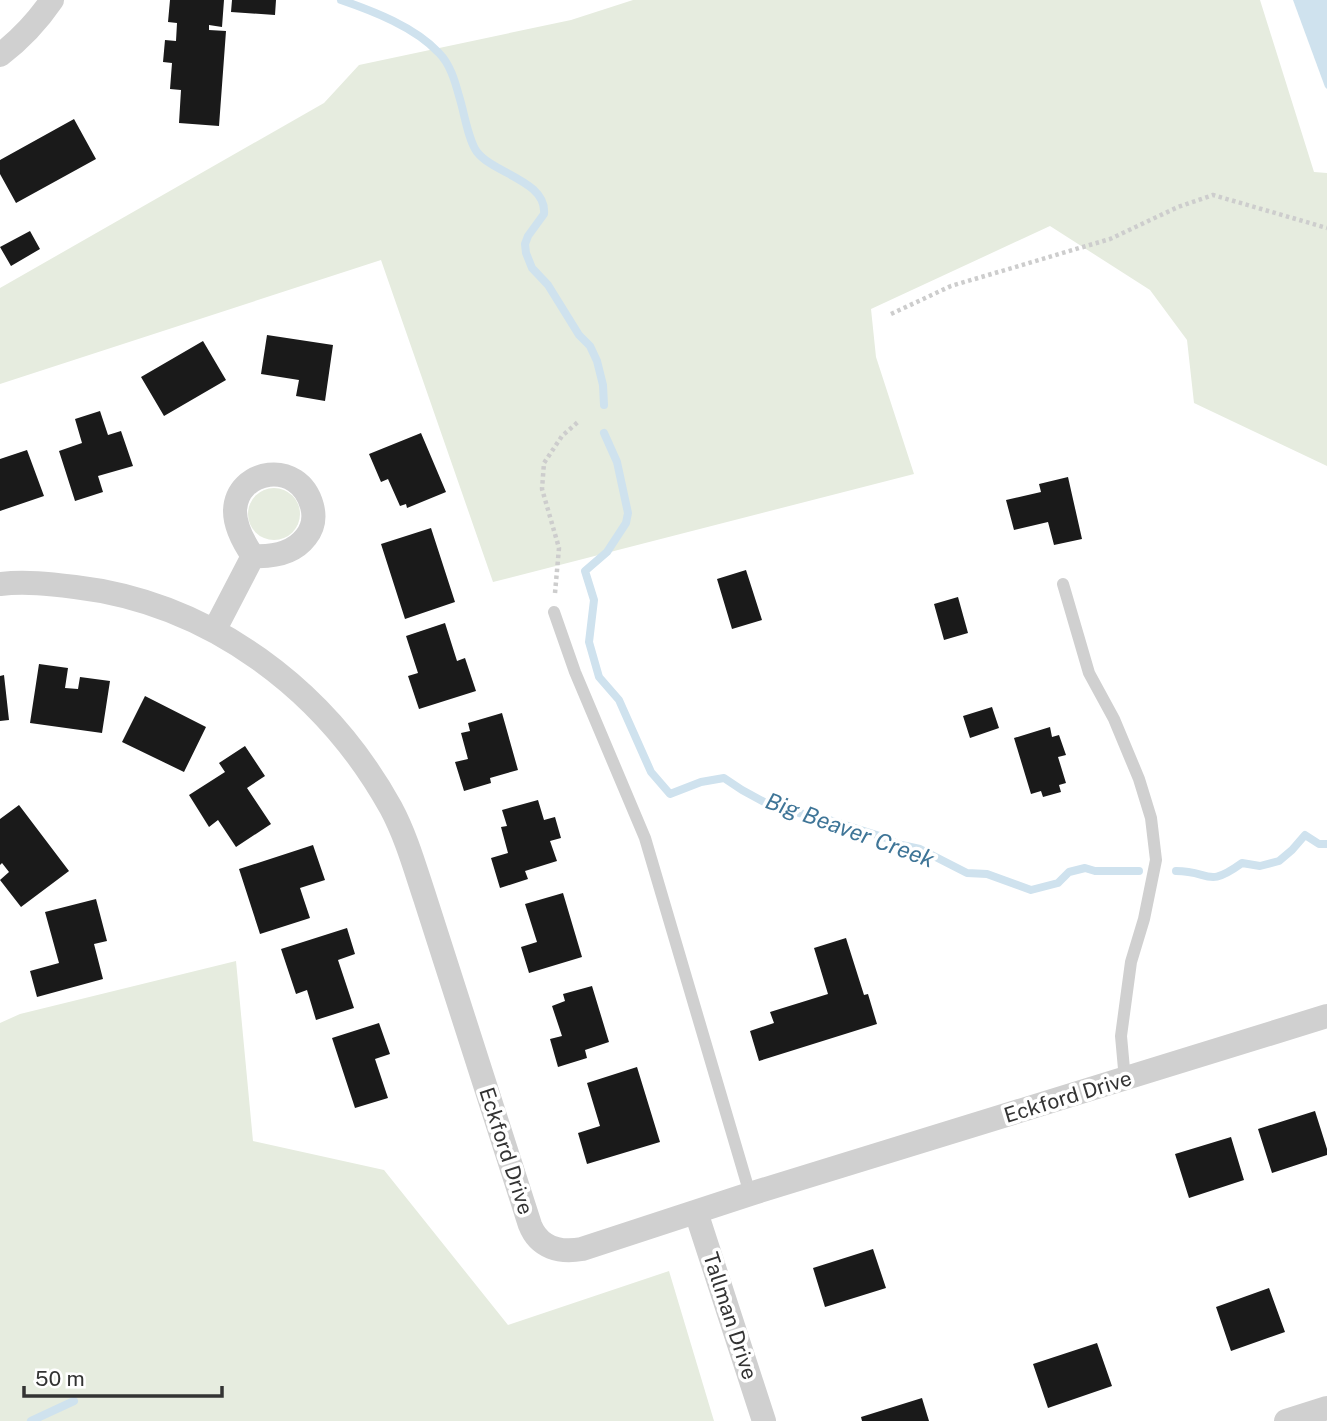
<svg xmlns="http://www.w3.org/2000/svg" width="1327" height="1421" viewBox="0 0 1327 1421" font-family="'Public Sans',sans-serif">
  <rect width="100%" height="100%" fill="#fff"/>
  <path fill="#e6ecdf" d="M633 0H1260L1314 172 1327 173V466L1194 403 1187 340 1150 290 1050 226 871 309 876 357 914 474 493 582 381 260 0 384V288L324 103 359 65 571 20Z
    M248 514a26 26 0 1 1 52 0a26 26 0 1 1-52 0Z
    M236 961 253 1141 384 1170 508 1325 669 1271 714 1421H0V1023L20 1014Z"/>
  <path fill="#cfe2ee" d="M1293 0H1327V89L1325 87Z"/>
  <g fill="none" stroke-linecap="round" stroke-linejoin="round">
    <path stroke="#cfe2ee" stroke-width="8" d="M341 0C373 11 415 27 439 53 450 64 455 81 459 96 464 111 468 140 477 152 494 174 547 181 544 214L528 236 525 244 526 253 532 268 548 285 579 335 590 346 597 361 603 385 604 405
      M604 433 617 462 628 513 626 523 607 552 585 571 594 600 589 642 599 677 619 700 651 772 670 794 701 782 724 778 742 790 777 809 820 817 886 838 897 844 920 849 967 873 987 874 1031 890 1058 883 1069 872 1085 868 1095 871H1139
      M1176 871C1211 871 1206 889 1242 863L1260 866 1279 861 1292 850 1305 835 1319 844H1327
      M31 1421 74 1401"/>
  </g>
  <path fill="#1a1a1a" d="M170 0H224L222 27 209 25V30L226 31 219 126 179 123 181 90 170 89 172 63 163 62 165 40 176 41 177 23 168 22Z
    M232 0H276L275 15 231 12Z
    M74 119 96 159 16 203 0 174V160Z
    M30 231 40 249 11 266 0 247Z
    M267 335 333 345 325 401 296 396 299 380 261 374Z
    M203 341 226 380 164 416 141 377Z
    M100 411 108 435 121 431 133 466 98 476 103 492 75 501 59 451 82 443 75 419Z
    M421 433 446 492 407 508 406 504 400 506 388 479 381 482 369 454Z
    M27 450 44 496 0 511V459Z
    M1068 477 1082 539 1054 545 1048 522 1014 530 1006 500 1041 492 1039 484Z
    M431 528 455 602 405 619 381 544Z
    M746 570 762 620 732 629 717 579Z
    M958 597 968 633 944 640 934 604Z
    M445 623 457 661 465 658 476 691 419 709 408 676 418 673 406 636Z
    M39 664 68 668 65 688 78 689 80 677 110 681 102 733 30 723Z
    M4 675 9 720 0 721V676Z
    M145 696 206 727 184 772 122 742Z
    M992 707 999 728 970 738 963 716Z
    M502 713 518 770 490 778 491 783 464 791 455 762 468 759 461 733 470 731 468 723Z
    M1050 727 1052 737 1059 735 1066 755 1058 757 1066 783 1059 785 1061 792 1043 797 1041 791 1031 794 1014 738Z
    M245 746 265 776 247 788 271 824 236 847 218 820 209 827 189 795 225 772 219 763Z
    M538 800 544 820 555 817 561 838 550 841 557 861 525 871 528 879 500 888 491 858 508 853 501 827 507 826 502 810Z
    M19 805 69 871 21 907 0 880 9 872 2 863 0 865V819Z
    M313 845 325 880 300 888 310 918 260 934 239 869Z
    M563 893 582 957 529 973 521 947 537 942 525 904Z
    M96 899 107 941 94 944 103 979 37 997 30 971 59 963 45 912Z
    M347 928 355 954 338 960 354 1008 316 1020 307 990 296 994 281 949Z
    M846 938 864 995 868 994 877 1024 759 1061 750 1031 774 1023 770 1012 828 994 814 948Z
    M592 986 609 1042 585 1050 587 1058 558 1067 550 1039 562 1036 552 1006 565 1001 563 994Z
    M379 1023 390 1054 375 1059 388 1098 355 1108 332 1038Z
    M637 1067 660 1142 587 1164 578 1133 600 1126 587 1083Z
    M1315 1111 1327 1149V1155L1272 1173 1258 1129Z
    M1231 1137 1244 1180 1189 1198 1175 1154Z
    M873 1249 886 1288 825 1307 813 1268Z
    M1269 1288 1285 1332 1231 1351 1216 1307Z
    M1097 1343 1112 1386 1048 1408 1033 1364Z
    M922 1398 929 1421H862L861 1417Z"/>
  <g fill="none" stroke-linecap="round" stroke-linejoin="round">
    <path stroke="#cdcdcd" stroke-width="4.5" stroke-dasharray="3.5 3.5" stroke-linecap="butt" d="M891 314 951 286 1110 239 1178 207 1213 195 1327 228
      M555 593 559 548 542 489 544 463 562 436 579 421"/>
    <path stroke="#d0d0d0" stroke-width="12" d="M1063 584 1089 673 1114 719 1139 779 1151 818 1156 860 1144 919 1131 962 1121 1036 1125 1080
      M554 612 575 672 645 838 750 1194"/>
    <path stroke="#d0d0d0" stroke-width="24" d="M0 55C21 39 37 22 52 0
      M0 584C25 581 50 584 75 587 210 603 325 689 391 808 406 836 415 868 425 898L530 1225C539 1248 560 1253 582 1249L750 1194 1327 1016
      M214 631 253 556C273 557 293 554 306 537 313 528 315 517 312 506 299 458 236 469 235 511 235 527 244 543 253 556
      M696 1212 764 1421
      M1286 1421 1327 1408"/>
  </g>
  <g text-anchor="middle" stroke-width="7" stroke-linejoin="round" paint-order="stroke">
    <g font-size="21" fill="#333" stroke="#fff">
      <text transform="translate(1068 1097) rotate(-17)" y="7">Eckford Drive</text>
      <text transform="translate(506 1151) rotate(72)" y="7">Eckford Drive</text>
      <text transform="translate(730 1316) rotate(72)" y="7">Tallman Drive</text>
    </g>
    <g font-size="23" font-style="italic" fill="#3f7597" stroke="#fff">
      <text transform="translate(850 830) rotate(20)" y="8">Big Beaver Creek</text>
    </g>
  </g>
  <path d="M24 1386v10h198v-10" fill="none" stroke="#333333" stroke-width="3.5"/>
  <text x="35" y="1386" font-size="21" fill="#333333" stroke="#ffffff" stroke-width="5" paint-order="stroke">50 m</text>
</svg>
